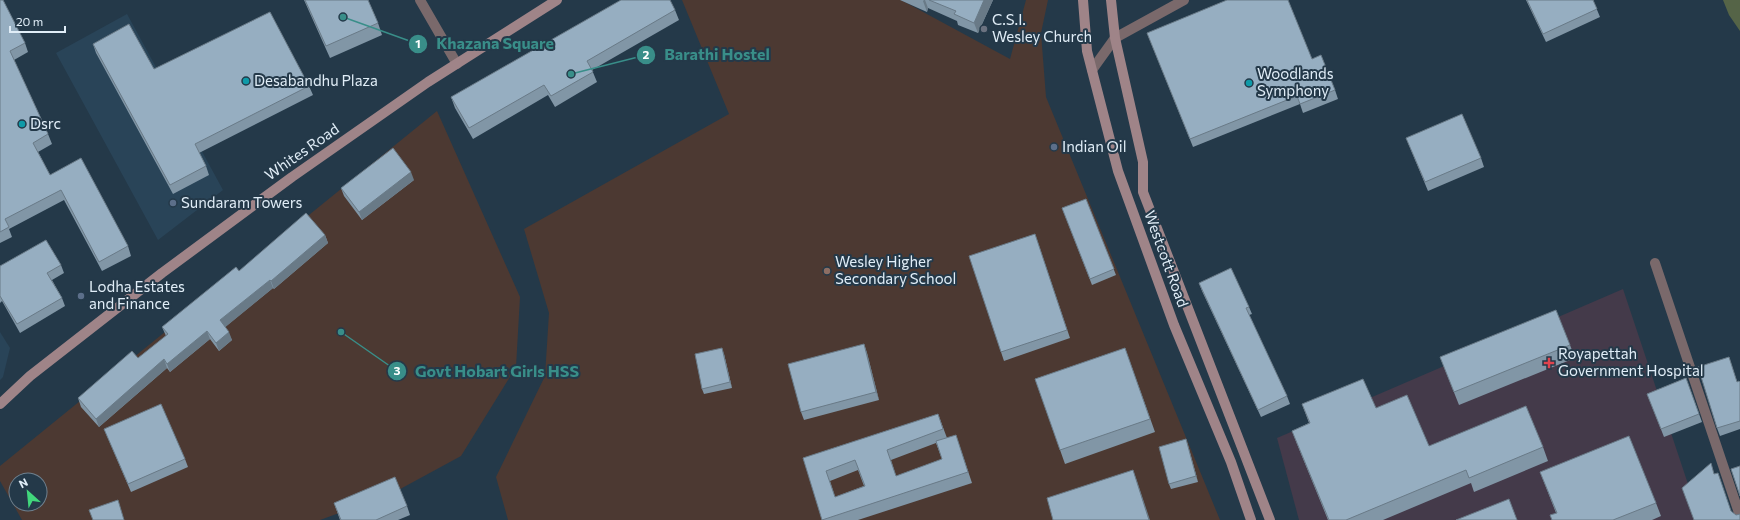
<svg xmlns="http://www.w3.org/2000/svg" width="1740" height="520" viewBox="0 0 1740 520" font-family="Commissioner,sans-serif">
  <rect width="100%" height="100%" fill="#243949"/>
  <path fill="#294458" d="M127 14 223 190 158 240 56 53Z
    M0 332 10 348 3 377 0 380Z"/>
  <path fill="#4c3932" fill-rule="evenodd" d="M682 0H901L1010 59 1026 0H1048L1041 33 1046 97 1220 520H508L496 477 545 376 549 313 524 229 729 114Z
    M437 111 520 297 516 367 461 456 391 494 320 520H22L0 481V466ZM16 480H40V504H16Z"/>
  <path fill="#443a4a" d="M1623 289 1700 520H1299L1277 438Z"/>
  <path fill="#556447" d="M1723 0H1740V31L1729 15Z"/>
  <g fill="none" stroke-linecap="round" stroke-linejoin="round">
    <path stroke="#7a696b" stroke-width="10" d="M1092 70 1115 38 1184 0
      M1655 263 1740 516"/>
    <path stroke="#7a696b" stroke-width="10" d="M420 0 457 64"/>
    <path stroke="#9f8488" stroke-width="10" d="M1083 0 1087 51 1118 171 1174 325 1231 462 1251 520
      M1111 0 1115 38 1143 162V192L1270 520
      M0 404 30 376 162 273 292 177 428 82 557 0"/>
  </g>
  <path fill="#8196a6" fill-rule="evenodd" d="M0 0 25 43 28 52 14 60 48 134 52 144 38 152 50 175 128 246 131 256 102 271 64 200 9 229 12 237 0 243Z
    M304 0H368L378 23 382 35 330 58Z
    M900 0H993L978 33 958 25 957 21 928 8 927 12Z
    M1526 0H1593L1600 17 1546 42Z
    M675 10 679 20 592 70 597 82 555 107 548 95 473 139 455 108 451 97Z
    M1147 33 1312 59 1335 90 1338 99 1303 113 1300 104 1193 147Z
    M93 44 154 69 309 86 313 95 199 153 206 166 209 175 173 194 96 53Z
    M1406 138 1481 158 1484 167 1428 191Z
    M414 180 362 220 344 196 341 188Z
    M1086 199 1116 275 1092 285 1062 208Z
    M1035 234 1070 338 1004 361 1001 352Z
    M325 235 328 243 274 289 273 288 225 327 232 340 219 351 210 339 170 372 167 368 99 427 81 407 78 398 138 358 166 336 162 327 239 271Z
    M61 265 64 273 52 280 62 298 65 306 20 333 2 301 0 303V266Z
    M1199 283 1249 307 1252 314 1249 315 1287 396 1290 404 1261 417 1202 291Z
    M864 344 867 353 879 400 804 420 801 412Z
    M1570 345 1575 358 1459 405 1440 357Z
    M1125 348 1155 432 1065 464 1035 379Z
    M724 354 732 388 704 394 702 389Z
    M1729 357 1737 382H1740V429L1720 436 1717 428Z
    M1686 378 1702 422 1664 437 1647 394Z
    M1302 404 1376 408 1429 446 1543 447 1548 461 1474 492 1471 483 1383 520H1328L1297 444 1292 431 1309 423Z
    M938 414 947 438 956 435 972 483 858 520H823L803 458ZM936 443 942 459 896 476 891 460ZM858 470 864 486 835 497 830 481Z
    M104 429 185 459 188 467 131 492Z
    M1186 439 1198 482 1171 489 1169 484Z
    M1540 472 1656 503 1661 516 1652 520H1552L1556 513Z
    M334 503 407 506 410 515 398 520H340Z"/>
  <path fill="#697a87" d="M924 0H925L928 8 927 12 923 1Z
    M984 0H993L978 33 974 23Z
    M411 172 414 180 362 220 359 212Z
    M325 235 328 243 274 289 271 281Z
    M270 280 273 288 223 329 220 320Z
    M207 331 210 339 170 372 167 364Z
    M229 332 232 340 219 351 216 343Z
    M864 344 867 353 879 400 876 392Z
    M722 348 724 354 732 388 730 382Z
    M164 359 167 368 99 427 96 419Z
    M1186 439 1188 445 1198 482 1196 476Z
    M1133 470 1137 481 1150 520H1149Z"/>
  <path fill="#96aec1" stroke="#697a87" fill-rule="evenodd" d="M0 0H3L25 43 10 51 48 134 33 143 50 175 81 158 128 246 99 262 61 190 5 219 9 227 0 232Z
    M305 0H368L378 23 326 46Z
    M621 0H670L675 10 587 61 593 72 551 96 544 85 469 128 451 97Z
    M929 0H984L974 23 954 14 956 11Z
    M1227 0H1288L1312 59 1321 55 1335 90 1300 104 1297 96 1190 139 1147 33Z
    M1527 0H1593L1597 9 1543 34Z
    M270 12 309 86 195 144 206 166 170 185 93 44 129 24 154 69Z
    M1462 114 1481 158 1425 182 1406 138Z
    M393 148 411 172 359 212 341 188Z
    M1086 199 1114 269 1090 279 1062 208Z
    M306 213 325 235 271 281 270 280 220 320 229 332 216 343 207 331 167 364 164 359 96 419 78 398 132 351 138 358 168 334 162 327 236 267 239 271Z
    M1035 234 1067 330 1001 352 969 256Z
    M46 240 61 265 47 273 62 298 17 324 0 296V266Z
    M1231 268 1249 307 1246 308 1287 396 1258 410 1199 283Z
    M1556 310 1570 345 1454 392 1440 357Z
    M864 344 876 392 801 412 788 364Z
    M722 348 730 382 702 389 695 354Z
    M1125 348 1150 419 1060 450 1035 379Z
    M1729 357 1737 382 1739 381 1740 382V421L1717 428 1698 367Z
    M1686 378 1699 414 1661 429 1647 394Z
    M1363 379 1376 408 1407 395 1429 446 1526 406 1543 447 1469 478 1466 470 1346 520H1329L1292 431 1310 423 1302 404Z
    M161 404 185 459 128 484 104 429Z
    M938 414 943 429 887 450 896 476 942 459 936 441 956 435 968 472 822 520 803 458ZM855 460 865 486 835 497 826 471Z
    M1629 436 1656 503 1613 520H1552L1550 515 1557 513 1540 472Z
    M1186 439 1196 476 1169 484 1159 447Z
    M1711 463 1714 474 1718 473 1731 511 1736 515 1740 514V520H1694L1682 488Z
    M1740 466V496L1731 469Z
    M1133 470 1149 520H1053L1047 498Z
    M395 477 407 506 376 520H341L334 503Z
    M1509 499 1517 520H1456Z
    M118 500 124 520H93L89 510Z"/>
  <circle fill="#6b7280" stroke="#243949" stroke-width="1.5" cx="984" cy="29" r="4"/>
  <g fill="#0f9aa8" stroke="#243949" stroke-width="1.5">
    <circle cx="246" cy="81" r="4"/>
    <circle cx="1249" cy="83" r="4"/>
    <circle cx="22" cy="124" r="4"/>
  </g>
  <g fill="#5c6f8a" stroke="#243949" stroke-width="1.5">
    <circle cx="1054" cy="147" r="4"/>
    <circle cx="173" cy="203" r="4"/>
    <circle cx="81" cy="296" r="4"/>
  </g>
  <circle fill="#8d6e63" stroke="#243949" stroke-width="1.5" cx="827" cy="271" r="4"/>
  <path fill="#e0444e" stroke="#243949" stroke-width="1.5" d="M1547 357h4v4h4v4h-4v4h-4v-4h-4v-4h4z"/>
  <g text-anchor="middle" stroke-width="4" stroke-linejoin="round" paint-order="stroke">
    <g font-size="15" fill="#e0edf7" stroke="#243949" text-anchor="start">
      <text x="992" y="25">C.S.I.<tspan x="992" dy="17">Wesley Church</tspan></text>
      <text x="1257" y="79">Woodlands<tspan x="1257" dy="17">Symphony</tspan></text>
      <text x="254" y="86">Desabandhu Plaza</text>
      <text x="30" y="129">Dsrc</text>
      <text x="1062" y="152">Indian Oil</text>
      <text x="181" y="208">Sundaram Towers</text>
      <text x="835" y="267">Wesley Higher<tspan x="835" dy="17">Secondary School</tspan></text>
      <text x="89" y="292">Lodha Estates<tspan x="89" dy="17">and Finance</tspan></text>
      <text x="1558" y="359">Royapettah<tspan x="1558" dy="17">Government Hospital</tspan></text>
    </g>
    <g font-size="15" fill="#e0edf7" stroke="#243949">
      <text transform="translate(302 152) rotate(-35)" y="5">Whites Road</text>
      <text transform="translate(1166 259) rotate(70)" y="5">Westcott Road</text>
    </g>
  </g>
  <path fill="none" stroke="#398e89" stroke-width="1.5" d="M343 17L418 44M571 74L646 55M341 332L397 371"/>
  <g fill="#398e89" stroke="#243949" stroke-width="1.5">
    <circle cx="343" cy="17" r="4"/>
    <circle cx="571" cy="74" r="4"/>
    <circle cx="341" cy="332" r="4"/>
    <circle cx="418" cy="44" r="10"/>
    <circle cx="646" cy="55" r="10"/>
    <circle cx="397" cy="371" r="10"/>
  </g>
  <g font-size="12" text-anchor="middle" font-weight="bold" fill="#fff">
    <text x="418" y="48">1</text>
    <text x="646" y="59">2</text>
    <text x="397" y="375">3</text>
  </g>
  <g font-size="16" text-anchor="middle" font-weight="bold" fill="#398e89" stroke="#243949" stroke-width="4" stroke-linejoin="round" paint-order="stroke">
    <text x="495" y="49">Khazana Square</text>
    <text x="717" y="60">Barathi Hostel</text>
    <text x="497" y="377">Govt Hobart Girls HSS</text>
  </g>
  <g transform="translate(28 492) rotate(333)"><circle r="19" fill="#243949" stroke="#6f818f"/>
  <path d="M0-3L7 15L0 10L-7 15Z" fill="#41d77c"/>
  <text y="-6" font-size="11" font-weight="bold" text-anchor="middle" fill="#e0edf7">N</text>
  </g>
  <path d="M10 26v6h55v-6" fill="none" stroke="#e0edf7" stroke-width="2"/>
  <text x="16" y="26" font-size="12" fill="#e0edf7" stroke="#243949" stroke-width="3" paint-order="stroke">20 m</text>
</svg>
